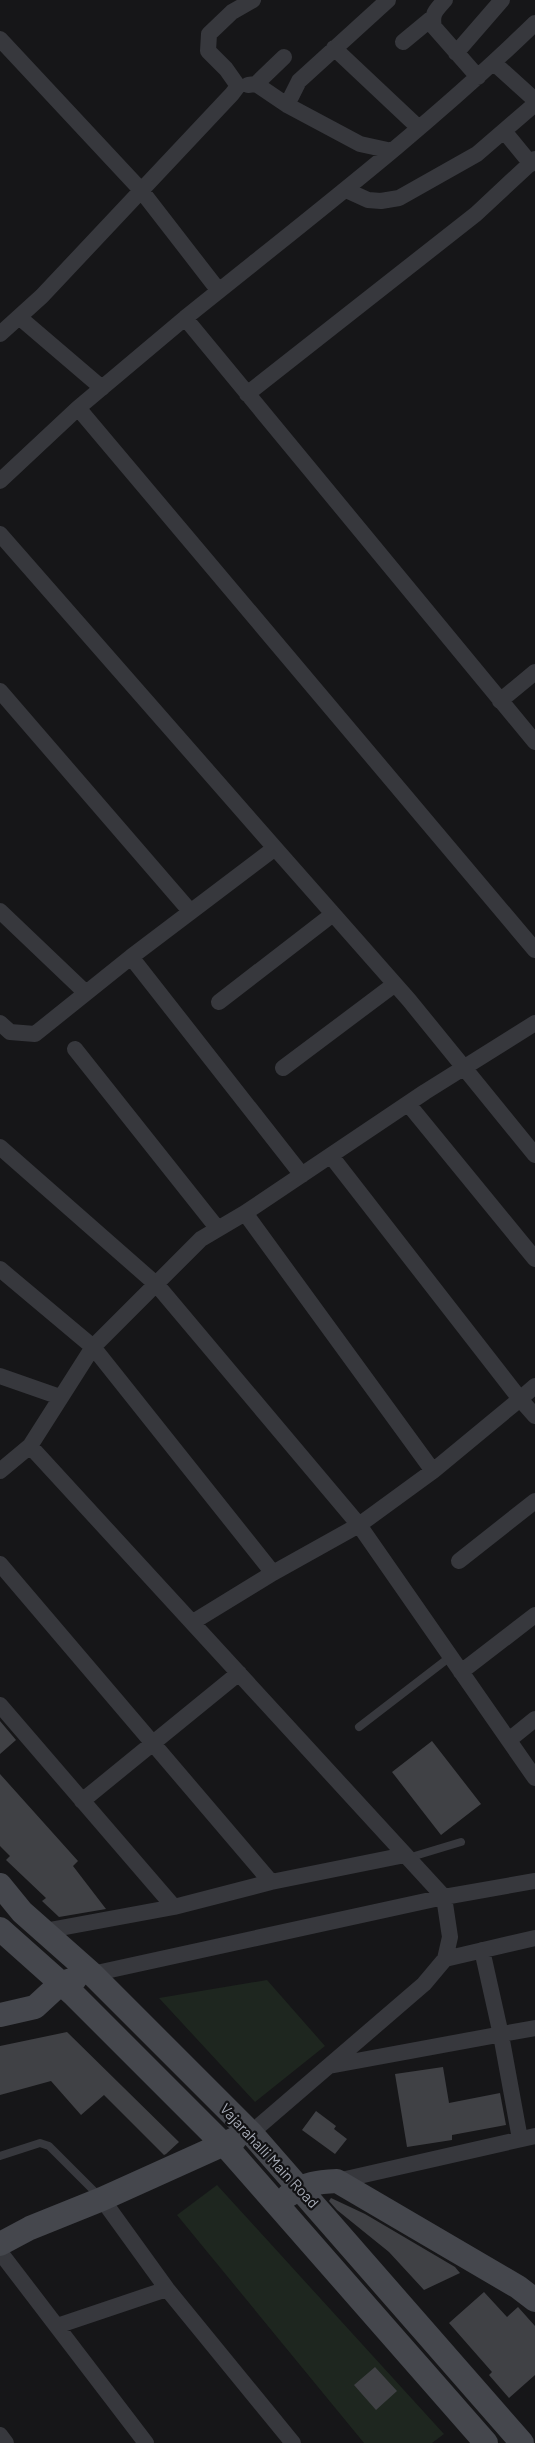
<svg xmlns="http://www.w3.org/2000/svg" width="535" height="2443" viewBox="0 0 535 2443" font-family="Barlow,sans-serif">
  <rect width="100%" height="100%" fill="#161618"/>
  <path fill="#1e261f" d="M267 1980 325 2046 255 2102 159 1998Z
    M217 2185 444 2434 432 2443H364L177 2215Z"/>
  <path fill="#404145" d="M0 1721 16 1740 0 1754Z
    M432 1741 481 1804 441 1835 392 1772Z
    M0 1774 78 1861 73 1866 106 1909 59 1917 42 1901 46 1898 6 1860 10 1856 0 1846Z
    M67 2032 179 2142 166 2154 164 2155 104 2095 81 2115 51 2081 0 2095V2046Z
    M443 2067 449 2103 500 2093 506 2125 452 2135V2140L407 2147 395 2074Z
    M316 2111 336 2126 334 2129 347 2139 335 2154 302 2130Z
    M331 2198 365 2214 455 2267 460 2273 424 2290 389 2252 337 2210 329 2201Z
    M484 2292 507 2317 518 2307 535 2326V2375L509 2398 489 2375 492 2372 449 2323Z
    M375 2367 397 2391 376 2410 354 2385Z"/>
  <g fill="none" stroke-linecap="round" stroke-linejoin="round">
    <path stroke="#37383d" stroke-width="8" d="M359 1727 450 1657
      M408 1858 461 1842
      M0 2156 40 2143 49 2146 101 2198"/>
    <path stroke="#37383d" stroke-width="16" d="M445 0C436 10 431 14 434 27L478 77
      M0 39 140 189 219 291
      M403 42 432 18
      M334 48 419 128
      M456 53 502 0
      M494 63 535 100
      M256 84 287 105 360 144 392 151
      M248 85 256 84 284 57
      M287 105 299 81 388 0
      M504 131 531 164
      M346 190 368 200 381 201 399 198 477 154 535 104
      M19 317 102 388
      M185 318C304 222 425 130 535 23
      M0 334 42 296 232 94 238 86 226 69 208 51 209 34 232 12 253 0
      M247 394 476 214 535 159
      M78 408 535 950
      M0 481 78 408 185 318 535 742
      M0 534 275 848
      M0 691 190 911
      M500 701 535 672
      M0 911 86 993
      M131 957 302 1175
      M219 1002 333 914
      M0 1023 10 1032 35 1034 131 957 275 848 409 1000 535 1155
      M75 1049 218 1229
      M283 1068 395 984
      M409 1105 535 1259
      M0 1147 157 1285 359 1525 535 1778
      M245 1213 433 1471
      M0 1269 93 1347 273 1573
      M0 1376 60 1397
      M535 1386 520 1399 535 1416
      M0 1471 30 1446
      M459 1561 535 1501
      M0 1564 271 1882
      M193 1622 273 1573 359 1525 433 1471 520 1399 331 1156
      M461 1672 535 1615
      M0 1705 174 1907
      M509 1740 535 1719
      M82 1801 239 1673
      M44 1931 174 1907 271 1882 405 1855
      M482 1950 501 2035 520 2139
      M445 1959 535 1938
      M92 1974 444 1897 535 1881
      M329 2066 535 2028
      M251 2133 424 1984 445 1959 450 1937 444 1897 30 1446 93 1347 201 1239 245 1213 425 1092 535 1023
      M337 2181 535 2136
      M102 2199 167 2289 293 2443
      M0 2252 146 2443
      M57 2326 167 2289
      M0 2435 6 2443"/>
    <path stroke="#45474d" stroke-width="24" d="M0 1885 22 1912 92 1974 251 2133 522 2443
      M0 1929 73 1994 231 2152 486 2443
      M0 2015 35 2007 61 1983 75 1979
      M289 2195C304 2183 319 2182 337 2181L518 2287 535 2300
      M0 2244 30 2228 102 2199 235 2139"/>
  </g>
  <g text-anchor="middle" stroke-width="4.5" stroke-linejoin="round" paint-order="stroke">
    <g font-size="15" fill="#a8adb8" stroke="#111113">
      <text transform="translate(269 2156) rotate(47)" y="5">Vajarahalli Main Road</text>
    </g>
  </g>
</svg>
